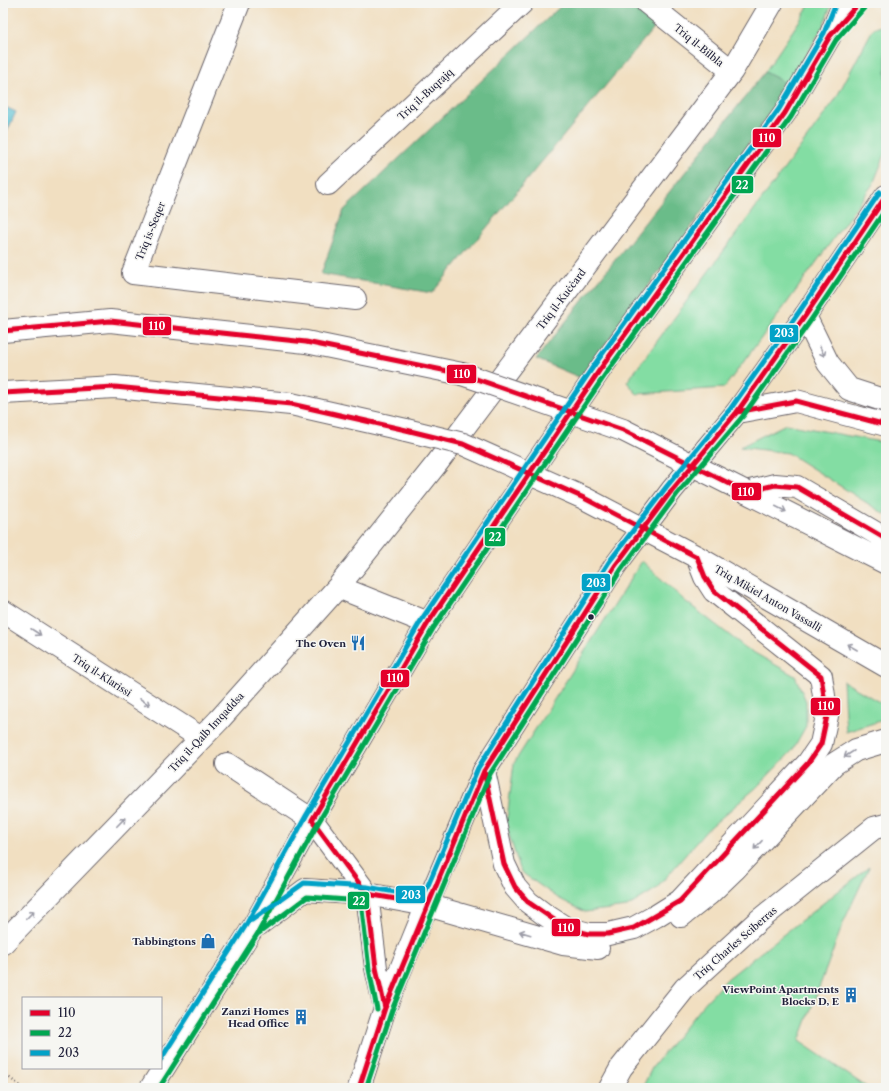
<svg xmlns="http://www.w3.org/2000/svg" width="889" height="1091" viewBox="0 0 889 1091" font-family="'Libre Caslon Text',serif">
  <rect width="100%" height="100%" fill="#f6f6f2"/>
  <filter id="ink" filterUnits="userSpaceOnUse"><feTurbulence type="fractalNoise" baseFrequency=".025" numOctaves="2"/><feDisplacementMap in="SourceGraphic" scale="8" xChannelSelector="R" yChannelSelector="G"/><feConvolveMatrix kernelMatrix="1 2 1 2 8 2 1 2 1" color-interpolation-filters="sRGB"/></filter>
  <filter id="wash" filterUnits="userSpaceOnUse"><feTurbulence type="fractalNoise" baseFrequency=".012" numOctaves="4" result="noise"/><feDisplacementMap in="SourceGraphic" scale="16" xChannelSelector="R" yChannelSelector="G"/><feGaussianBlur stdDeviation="0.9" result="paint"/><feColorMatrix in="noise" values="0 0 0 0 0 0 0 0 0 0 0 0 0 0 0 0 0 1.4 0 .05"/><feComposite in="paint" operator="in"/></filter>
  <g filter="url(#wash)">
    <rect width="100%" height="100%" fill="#f1dfc1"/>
    <path fill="#83dda3" stroke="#52806f" d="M810 3H832L824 24 789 85 765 72 806 11Z
      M886 24V152L873 184 771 325 724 388 637 394 627 382 835 100 873 29Z
      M786 424 886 443V515L788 453 740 447Z
      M642 561 685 601 746 648 795 676 806 701V726L792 751 757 787 707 830 656 889 627 907 585 912 558 898 521 872 506 826 514 763Z
      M843 681 886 706V719L846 732Z
      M869 867 844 921 799 1041 868 1088H642L652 1068 701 1007 727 979Z"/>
    <path fill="#6abc89" stroke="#466f62" d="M564 3H665L658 23 432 293 321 274 344 210Z
      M765 72 789 85 685 236 581 378 536 359Z"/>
    <path fill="#57c0d3" stroke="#3c7187" d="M3 106 16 112 4 138 3 137Z"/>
  </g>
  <g filter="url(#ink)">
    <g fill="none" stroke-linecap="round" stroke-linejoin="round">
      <g stroke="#6a646a" stroke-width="24">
        <path id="minor" d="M239 3 133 273 355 299
          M647 3 732 71
          M328 184 522 3
          M338 587 438 462 732 71 772 3
          M3 611 201 738
          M227 764 312 820
          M367 894 376 968 385 1008
          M3 943 219 720 338 587 428 623
          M359 1088 385 1008 427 905
          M610 1088 621 1068 685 988 758 921 874 828 886 825"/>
      </g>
      <g stroke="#6a646a" stroke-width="24">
        <path id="secondary" d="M258 925 305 890 367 894
          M151 1088 252 929 312 820"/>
      </g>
      <g stroke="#6a646a" stroke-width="24">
        <path id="primary" d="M844 3 830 36 785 113 601 368 428 623 312 820 367 894 427 905 484 771 615 566 672 490 737 412 805 316 886 196"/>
      </g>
      <g stroke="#6a646a" stroke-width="24">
        <path id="trunk" d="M805 316 828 363 849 389 886 401
          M3 331 110 321 306 342 462 374
          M3 393 115 387 291 404 406 430
          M737 412 796 401 886 425
          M746 492 886 563
          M746 492 775 485 797 487 886 539
          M697 557 886 666
          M484 771 504 864 515 887 528 902 544 914 566 928 589 934H608L634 928 656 916 680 901 808 763 821 744 827 716 821 676 714 591 705 577 697 557
          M427 905 563 944 598 948
          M681 916 709 894 736 868 834 764 856 750 886 741"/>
      </g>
      <path stroke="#6a646a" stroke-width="2.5" stroke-dasharray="1 3" stroke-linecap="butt" d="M3 1073 23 1088"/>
      <use href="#minor" stroke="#fff" stroke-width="22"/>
      <use href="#secondary" stroke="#fff" stroke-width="22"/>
      <use href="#primary" stroke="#fff" stroke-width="22"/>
      <use href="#trunk" stroke="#fff" stroke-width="22"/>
      <g stroke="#6a646a" stroke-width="24" stroke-linecap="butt">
        <path id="trunk-bridge" d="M462 374 480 380 623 430 746 492
          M406 430 463 444 584 498 697 557"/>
      </g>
      <use href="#trunk-bridge" stroke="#fff" stroke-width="22"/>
      <g stroke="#f6f6f2" stroke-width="8">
        <path id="bus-1" d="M3 331 110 321 306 342 462 374 623 430 746 492 775 485 797 487 886 539
          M3 393 115 387 291 404 406 430 463 444 584 498 697 557 705 577 714 591 821 676 827 716 821 744 808 763 680 901 634 928 608 934H589L566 928 528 902 515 887 504 864 484 771
          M737 412 796 401 886 425
          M312 820 428 623 601 368 785 113 830 36 859 3
          M312 820 367 894 402 900
          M367 894 376 968 385 1008 383 1012
          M359 1088 385 1008 484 771 615 566 672 490 737 412 805 316 886 196"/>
      </g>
      <g stroke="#f6f6f2" stroke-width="8">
        <path id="bus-2" d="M259 933 307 897 361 901 369 969 377 1009
          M159 1088 258 933 318 823 434 627 607 372 791 117 836 40 864 8
          M366 1088 392 1010 490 774 621 570 677 494 743 416 811 320 886 209"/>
      </g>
      <g stroke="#f6f6f2" stroke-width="8">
        <path id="bus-3" d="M252 920 304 883 367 887 423 897 478 768 609 562 667 486 731 408 799 312 880 192
          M161 1059 246 925 306 816 422 619 595 364 779 109 824 33 836 3"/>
      </g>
      <use href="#bus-1" stroke="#e4002b" stroke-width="5"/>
      <use href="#bus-2" stroke="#00a651" stroke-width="5"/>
      <use href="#bus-3" stroke="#02a2c7" stroke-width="5"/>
    </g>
    <defs><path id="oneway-shaft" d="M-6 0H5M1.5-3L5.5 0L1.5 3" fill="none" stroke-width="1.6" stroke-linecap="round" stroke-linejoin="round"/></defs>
    <g stroke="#9c9ca7">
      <use href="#oneway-shaft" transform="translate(822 351) rotate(64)"/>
      <use href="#oneway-shaft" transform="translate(781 509) rotate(27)"/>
      <use href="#oneway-shaft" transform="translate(36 632) rotate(33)"/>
      <use href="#oneway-shaft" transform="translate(852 647) rotate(-150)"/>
      <use href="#oneway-shaft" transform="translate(145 702) rotate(33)"/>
      <use href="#oneway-shaft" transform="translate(849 754) rotate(147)"/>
      <use href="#oneway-shaft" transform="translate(121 822) rotate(-46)"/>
      <use href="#oneway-shaft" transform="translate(758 845) rotate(133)"/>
      <use href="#oneway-shaft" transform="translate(30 915) rotate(-46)"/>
      <use href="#oneway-shaft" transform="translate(525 933) rotate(-164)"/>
    </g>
  </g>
  <defs>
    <g id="restaurant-bare" transform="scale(1.2)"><path d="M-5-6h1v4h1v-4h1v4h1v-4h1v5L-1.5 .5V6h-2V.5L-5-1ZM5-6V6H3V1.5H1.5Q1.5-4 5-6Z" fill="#1f6fb2" stroke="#f6f6f2" stroke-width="2.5" paint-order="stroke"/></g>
    <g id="shop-bare" transform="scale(1.2)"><path d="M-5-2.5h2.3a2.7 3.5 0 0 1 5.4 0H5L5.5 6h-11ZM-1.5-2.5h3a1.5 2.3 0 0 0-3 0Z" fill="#1f6fb2" stroke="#f6f6f2" stroke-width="2.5" paint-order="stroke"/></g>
    <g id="building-bare" transform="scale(1.2)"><path d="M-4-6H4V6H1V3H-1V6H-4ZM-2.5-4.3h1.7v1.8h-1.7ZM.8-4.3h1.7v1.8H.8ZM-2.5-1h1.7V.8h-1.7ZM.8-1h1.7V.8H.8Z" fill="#1f6fb2" stroke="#f6f6f2" stroke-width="2.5" paint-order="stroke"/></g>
  </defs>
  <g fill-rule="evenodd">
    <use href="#restaurant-bare" x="358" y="643"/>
    <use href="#shop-bare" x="208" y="941"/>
    <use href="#building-bare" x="851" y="995"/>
    <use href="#building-bare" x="301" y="1017"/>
  </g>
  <circle fill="#22223b" stroke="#f6f6f2" stroke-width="1.5" cx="591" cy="617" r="3.5"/>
  <g text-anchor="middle" stroke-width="3" stroke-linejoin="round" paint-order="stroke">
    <g font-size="10" fill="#22223b" stroke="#f6f6f2">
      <text transform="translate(699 45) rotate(39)" y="4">Triq il-Bilbla</text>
      <text transform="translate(425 94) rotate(-43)" y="4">Triq il-Buqrajq</text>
      <text transform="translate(150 231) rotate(-68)" y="4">Triq is-Seqer</text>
      <text transform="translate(561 299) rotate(-53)" y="4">Triq il-Kuċċard</text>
      <text transform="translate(768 598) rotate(30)" y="4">Triq Mikiel Anton Vassalli</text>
      <text transform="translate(102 675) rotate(33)" y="4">Triq il-Klarissi</text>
      <text transform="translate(206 732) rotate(-47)" y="4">Triq il-Qalb Imqaddsa</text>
      <text transform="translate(735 943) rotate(-41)" y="4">Triq Charles Sciberras</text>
    </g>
    <g font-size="10" font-weight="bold" fill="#22223b" stroke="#f6f6f2" text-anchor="end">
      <text x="346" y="647">The Oven</text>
      <text x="196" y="945">Tabbingtons</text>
      <text x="839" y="993">ViewPoint Apartments<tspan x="839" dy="12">Blocks D, E</tspan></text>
      <text x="289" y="1015">Zanzi Homes<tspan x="289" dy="12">Head Office</tspan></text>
    </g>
  </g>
  <g stroke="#f6f6f2" stroke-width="1.5">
    <rect x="752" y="128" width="30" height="20" rx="4" fill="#e4002b"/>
    <rect x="731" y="175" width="23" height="19" rx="4" fill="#00a651"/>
    <rect x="142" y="316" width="30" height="20" rx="4" fill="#e4002b"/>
    <rect x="769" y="324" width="30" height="19" rx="4" fill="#02a2c7"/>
    <rect x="446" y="364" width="31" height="20" rx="4" fill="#e4002b"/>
    <rect x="731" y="482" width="31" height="19" rx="4" fill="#e4002b"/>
    <rect x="484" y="527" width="22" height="20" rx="4" fill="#00a651"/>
    <rect x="581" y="573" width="30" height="19" rx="4" fill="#02a2c7"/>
    <rect x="380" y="669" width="30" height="19" rx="4" fill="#e4002b"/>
    <rect x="810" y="697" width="31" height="19" rx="4" fill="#e4002b"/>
    <rect x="395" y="885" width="31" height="19" rx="4" fill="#02a2c7"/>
    <rect x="347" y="891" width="23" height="19" rx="4" fill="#00a651"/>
    <rect x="551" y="918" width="30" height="19" rx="4" fill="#e4002b"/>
  </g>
  <g font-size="11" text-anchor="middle" font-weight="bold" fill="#fff">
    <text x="767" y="142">110</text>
    <text x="742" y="189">22</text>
    <text x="157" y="330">110</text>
    <text x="784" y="337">203</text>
    <text x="462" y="378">110</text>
    <text x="746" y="496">110</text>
    <text x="495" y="541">22</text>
    <text x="596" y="587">203</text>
    <text x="395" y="682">110</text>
    <text x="826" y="710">110</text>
    <text x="411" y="899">203</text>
    <text x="359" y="905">22</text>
    <text x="566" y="932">110</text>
  </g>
  <rect width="889" height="1091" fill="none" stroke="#f6f6f2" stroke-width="16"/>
  <rect x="22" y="997" width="140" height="72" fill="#f6f6f2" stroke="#a1a1a9"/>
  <rect x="30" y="1010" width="20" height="6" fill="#e4002b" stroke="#a1a1a9"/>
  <text x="58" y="1017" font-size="12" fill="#22223b">110</text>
  <rect x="30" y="1030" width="20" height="6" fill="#00a651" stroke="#a1a1a9"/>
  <text x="58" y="1037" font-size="12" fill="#22223b">22</text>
  <rect x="30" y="1050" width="20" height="6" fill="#02a2c7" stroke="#a1a1a9"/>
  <text x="58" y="1057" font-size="12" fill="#22223b">203</text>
</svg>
